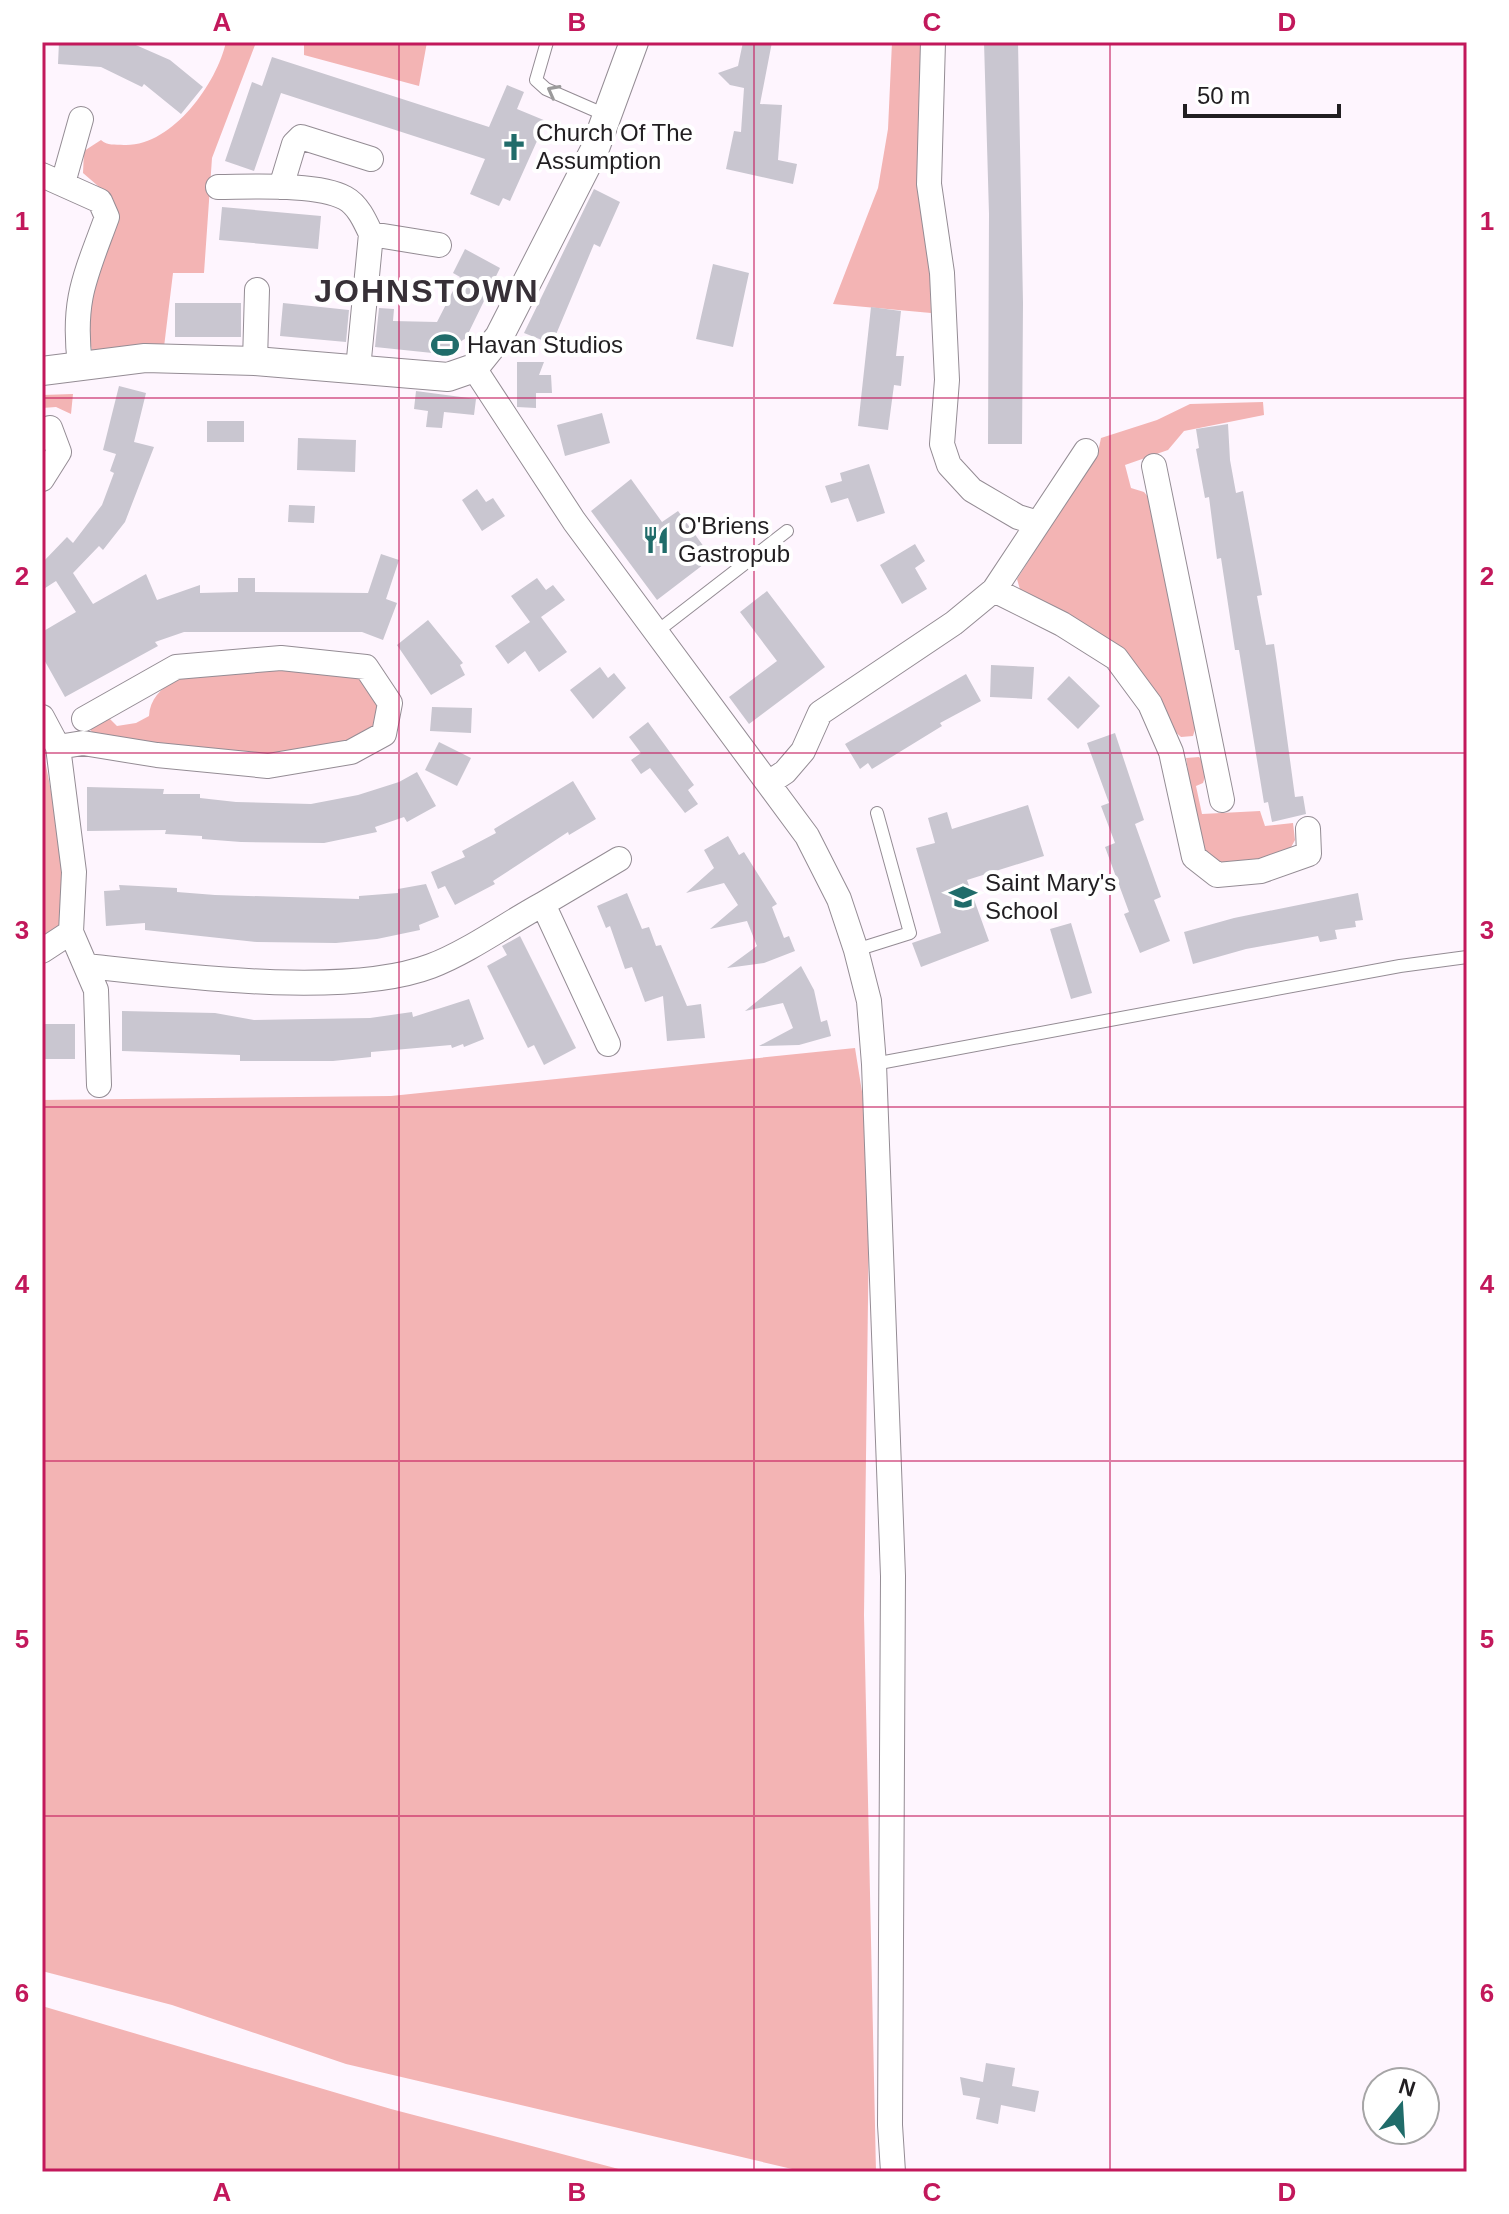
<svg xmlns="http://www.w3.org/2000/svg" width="1509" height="2214" viewBox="0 0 1509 2214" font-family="Arial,sans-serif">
  <rect width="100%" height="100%" fill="#fef5fe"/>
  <path fill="#f3b4b4" d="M226 42 255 45 212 158 204 273H173L164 347 92 351C80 297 106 265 119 217L113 199 83 173 84 151 101 140C108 146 114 144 124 145 172 147 217 83 226 42Z
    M304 42H427L419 86 304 55Z
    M892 42H923L931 313 833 304 878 188 888 129Z
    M73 394 71 414 56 407 42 408V395Z
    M1263 402 1264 415 1184 431 1168 450 1125 465 1131 488 1144 492 1154 504 1196 726 1193 736 1181 737 1172 729 1164 709 1021 593 1017 579 1098 452 1101 438 1157 420 1190 404Z
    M222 670C242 670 339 667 350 673 380 687 391 729 354 741 271 768 176 748 92 732L87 726 105 714 117 726 136 723 149 716C151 682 192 673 222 670Z
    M42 745C50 789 73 885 59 925 56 933 48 937 42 943Z
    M1199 757C1207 765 1207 772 1203 783L1196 786 1202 814 1260 811 1265 826 1293 823 1295 840 1289 851 1257 861 1219 866 1200 848 1186 758Z
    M855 1048 870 1142 864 1615 876 2172H805L346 2064 172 2005 42 1971V1100L391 1096Z
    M42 2006 391 2109 630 2172H42Z"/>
  <path fill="#c9c6d0" d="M59 42H129L170 60 203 87 181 114 144 84 142 87 101 67 58 64Z
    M743 42H772L760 104 782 105 778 160 797 164 793 184 726 169 734 131 741 132 744 88 730 85 718 73 738 66Z
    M984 42H1018L1023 303 1022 444H988L989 214Z
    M272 57 489 127 507 85 524 92 517 109 546 121 510 201 503 198 499 206 470 194 485 159 281 93 254 171 225 161 252 82 262 86Z
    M594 189 620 202 600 247 594 244 552 344 524 333Z
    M222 207 321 216 318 249 219 240Z
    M465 249 500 268 466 338 442 354 375 347 379 308 394 309 393 321 437 322 460 277 453 273Z
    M713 264 749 273 733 347 696 339Z
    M175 303H241V337H175Z
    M283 303 349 310 346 342 280 336Z
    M871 307 901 311 896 356H904L901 386 894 385 888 430 858 426Z
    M517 362H544L539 375H551L552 393H536V408L517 407Z
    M119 386 146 393 134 442 154 447 125 522 103 550 99 546 73 573 93 604 146 574 157 600 200 585V593L238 592V578H255V592L368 593 381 554 399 560 386 599 397 603 383 640 362 632H184L155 642 158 646 65 697 42 656V632L76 612 56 581 42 590V563L67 537 73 543 102 505 114 473 110 471 116 454 103 450Z
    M416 391 476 399 474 415 444 412 442 428 426 427 428 411 414 409Z
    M602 413 610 443 565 456 557 425Z
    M207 421H244V442H207Z
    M1228 424 1230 460 1236 493 1243 491 1262 595 1257 596 1266 645 1274 644 1277 664 1295 797 1303 796 1306 814 1272 822 1268 802 1264 803 1239 650H1235L1221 558 1217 559 1209 497 1205 498 1196 449 1199 448 1196 429Z
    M298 438 356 440 355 472 297 470Z
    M869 464 885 513 857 522 848 498 831 503 825 486 842 481 840 473Z
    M631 479 662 522 678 511 712 558 657 600 591 511Z
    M477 489 486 502 493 498 505 516 482 531 462 500Z
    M289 505 315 506 314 523 288 522Z
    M915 544 925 561 915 568 927 589 902 604 880 565Z
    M537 578 546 590 553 585 565 600 541 617 567 652 539 672 525 651 508 664 495 646 530 622 511 596Z
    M767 591 825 667 749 724 729 697 777 661 740 612Z
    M428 620 463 663 460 665 465 675 431 695 397 645Z
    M991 665 1034 667 1032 699 990 697Z
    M600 667 608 678 614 673 626 688 593 719 570 690Z
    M966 674 981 701 940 723 942 726 872 769 868 763 860 769 845 744Z
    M1069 676 1100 706 1078 729 1047 699Z
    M432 707 472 708 471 733 430 731Z
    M648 722 694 785 688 790 698 804 685 813 650 768 641 774 631 760 641 753 629 737Z
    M1115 733 1144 820 1135 824 1161 897 1154 900 1170 941 1140 953 1124 914 1129 912 1105 847 1115 843 1101 806 1109 803 1087 743Z
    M439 742 471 758 457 786 425 770Z
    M417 772 436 806 407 822 404 817 375 827 377 832 324 843 241 842 202 839V836L165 834 166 830 87 831V787L164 789 163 794H200V798L236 802 311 804 358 795 399 782Z
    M573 781 596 819 569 835 568 832 493 881 495 884 455 905 445 886 438 889 431 872 465 857 462 851 496 833 494 829Z
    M1028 805 1044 856 967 880 989 941 921 967 912 943 941 933 916 848 935 843 928 818 947 812 952 829Z
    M728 836 739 855 744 852 768 890 777 904 772 907 784 938 789 936 795 951 764 963 727 968 757 946 747 921 710 929 738 905 724 883 686 893 714 868 704 850Z
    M426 884 439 917 419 925 420 930 377 939 336 943 257 942 145 930V923L106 926 104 891 120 890 119 885 177 888V892L215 895 359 899V896L398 893V889Z
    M627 893 642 929 649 927 656 946 661 945 687 1006 701 1004 705 1038 667 1041 663 996 645 1002 632 967 625 969 610 926 606 928 597 906Z
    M1358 893 1363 920 1355 921 1356 927 1335 930 1337 939 1320 942 1318 936 1246 949 1193 964 1184 932 1234 918Z
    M1071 923 1092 993 1071 999 1050 929Z
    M520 936 576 1048 544 1065 534 1045 528 1048 487 966 507 955 502 946Z
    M801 966 814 990 821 1022 827 1020 831 1036 799 1045 759 1046 793 1028 783 1003 745 1011Z
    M469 999 484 1039 464 1047 463 1044 452 1048 451 1045 371 1052V1057L333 1061H240V1055L122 1051V1011L215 1013 254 1020 370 1018 412 1012 413 1017Z
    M42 1024H75V1059H42Z
    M986 2063 1015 2068 1012 2086 1039 2091 1035 2112 1001 2105 998 2124 976 2119 980 2098 963 2095 960 2077 983 2082Z"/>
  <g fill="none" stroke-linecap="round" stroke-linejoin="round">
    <g stroke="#948c94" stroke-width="14">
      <path id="service" d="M547 42 536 80 546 89 608 116
        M655 633 787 531
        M856 950 910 933 877 813
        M874 1064 1400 966 1467 957"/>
    </g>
    <g stroke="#948c94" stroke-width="26">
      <path id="minor" d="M933 42 929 184 942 273 947 380 942 444 949 465 972 490 1018 517 1038 523
        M42 175 100 201 107 217C85 277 72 300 80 365
        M63 183 81 119
        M218 187C250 187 318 183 345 198 358 205 365 221 371 234L358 369
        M281 187 294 144 301 137 371 159
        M371 234 439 245
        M255 361 257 290
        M474 368 574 521 807 836 839 899 856 950 869 1001 874 1064 893 1576 890 2125 893 2172
        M1154 466 1222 800
        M42 479 59 452 50 428
        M994 590 1062 624 1116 658 1150 704 1171 752 1194 857 1217 875 1261 871 1309 854 1308 829
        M42 717 58 747 74 872 71 932 96 990 99 1085
        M58 747 83 743 157 755 268 766 351 752 384 734 390 703 366 667 281 658 176 667 84 719
        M770 782 785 772 803 751 820 713 954 623 994 590 1086 451
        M543 904 619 859
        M42 951 71 932
        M87 966C178 976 347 998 431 966 468 952 508 923 543 904L608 1044"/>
    </g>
    <g stroke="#948c94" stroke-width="30">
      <path id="tertiary" d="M42 371 145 358 255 361 448 377 474 368 499 337 594 151 634 42"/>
    </g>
    <use href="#service" stroke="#fff" stroke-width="12"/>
    <use href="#minor" stroke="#fff" stroke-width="24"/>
    <use href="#tertiary" stroke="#fff" stroke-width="28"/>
  </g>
  <defs><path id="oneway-chevron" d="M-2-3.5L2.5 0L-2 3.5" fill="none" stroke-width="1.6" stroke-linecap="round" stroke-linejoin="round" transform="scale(2)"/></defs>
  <use stroke="#9b9a9b" href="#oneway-chevron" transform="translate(553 91) rotate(-152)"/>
  <path fill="none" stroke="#c2185b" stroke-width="2" stroke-opacity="0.55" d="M399 42V2172M754 42V2172M1110 42V2172M42 398H1467M42 753H1467M42 1107H1467M42 1461H1467M42 1816H1467"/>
  <defs>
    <g id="church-bare" transform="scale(2.16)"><path d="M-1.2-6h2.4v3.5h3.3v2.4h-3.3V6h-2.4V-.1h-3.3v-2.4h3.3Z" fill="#206c6a" stroke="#fff" stroke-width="2.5" paint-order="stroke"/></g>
    <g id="stadium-bare" transform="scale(2.16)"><path d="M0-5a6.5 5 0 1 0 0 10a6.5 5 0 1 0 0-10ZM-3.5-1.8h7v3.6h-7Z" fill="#206c6a" stroke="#fff" stroke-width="2.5" paint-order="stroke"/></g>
    <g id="restaurant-bare" transform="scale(2.16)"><path d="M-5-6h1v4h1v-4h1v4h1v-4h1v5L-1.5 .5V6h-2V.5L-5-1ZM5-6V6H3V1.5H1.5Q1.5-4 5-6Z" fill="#206c6a" stroke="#fff" stroke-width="2.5" paint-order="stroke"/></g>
    <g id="school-bare" transform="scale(2.16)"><path d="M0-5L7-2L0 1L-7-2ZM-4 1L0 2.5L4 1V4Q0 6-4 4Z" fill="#206c6a" stroke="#fff" stroke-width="2.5" paint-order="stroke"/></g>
  </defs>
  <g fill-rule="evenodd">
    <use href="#church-bare" x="514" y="147"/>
    <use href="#stadium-bare" x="445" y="345"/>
    <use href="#restaurant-bare" x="656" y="540"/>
    <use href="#school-bare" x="963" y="897"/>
  </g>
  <g text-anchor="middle" stroke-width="8" stroke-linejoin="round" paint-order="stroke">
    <g font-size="24" fill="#211e21" stroke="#fff" text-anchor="start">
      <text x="536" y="141">Church Of The<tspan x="536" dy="28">Assumption</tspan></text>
      <text x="467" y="353">Havan Studios</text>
      <text x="678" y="534">O'Briens<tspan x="678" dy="28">Gastropub</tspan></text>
      <text x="985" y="891">Saint Mary's<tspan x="985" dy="28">School</tspan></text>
    </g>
    <g font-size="32" font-weight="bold" letter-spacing="2" fill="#373037" stroke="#fff">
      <text x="427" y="302">JOHNSTOWN</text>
    </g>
  </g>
  <rect width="1509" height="2214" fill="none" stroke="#ffffff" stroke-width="88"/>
  <g transform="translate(1401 2106) rotate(18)"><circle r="38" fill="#ffffff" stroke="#a6a5a6" stroke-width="2"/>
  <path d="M0-6L14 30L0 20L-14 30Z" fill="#206c6a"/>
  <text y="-12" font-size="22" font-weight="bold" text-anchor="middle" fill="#211e21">N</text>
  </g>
  <path d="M1185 104v12h154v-12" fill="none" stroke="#211e21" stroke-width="4"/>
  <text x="1197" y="104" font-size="24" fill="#211e21" stroke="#ffffff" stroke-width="6" paint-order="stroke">50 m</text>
  <rect x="44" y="44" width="1421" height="2126" fill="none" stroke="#c2185b" stroke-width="3"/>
  <g font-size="26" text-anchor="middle" font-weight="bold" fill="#c2185b">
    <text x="222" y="31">A</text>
    <text x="577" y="31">B</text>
    <text x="932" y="31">C</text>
    <text x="1287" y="31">D</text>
    <text x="22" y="230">1</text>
    <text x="1487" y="230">1</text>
    <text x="22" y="585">2</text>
    <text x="1487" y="585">2</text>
    <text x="22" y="939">3</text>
    <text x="1487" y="939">3</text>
    <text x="22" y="1293">4</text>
    <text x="1487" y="1293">4</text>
    <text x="22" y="1648">5</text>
    <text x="1487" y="1648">5</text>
    <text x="22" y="2002">6</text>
    <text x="1487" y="2002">6</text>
    <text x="222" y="2201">A</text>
    <text x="577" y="2201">B</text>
    <text x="932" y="2201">C</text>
    <text x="1287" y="2201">D</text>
  </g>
</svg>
